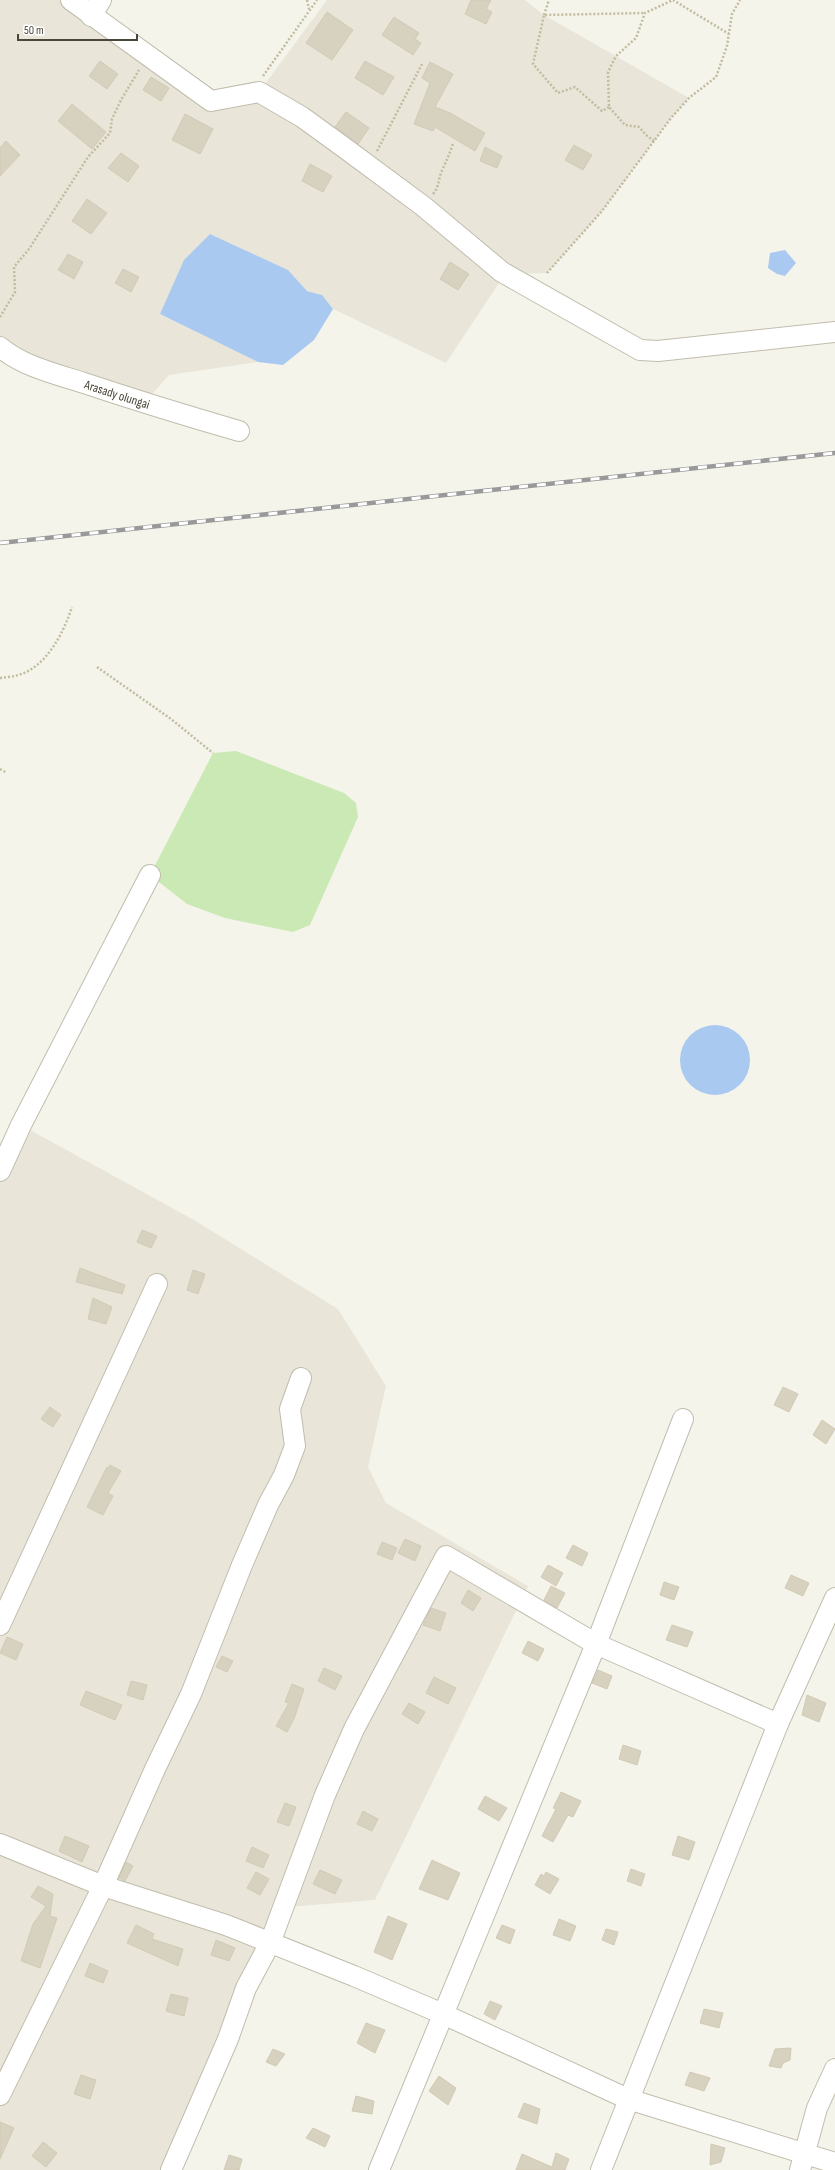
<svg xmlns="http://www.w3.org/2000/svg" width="835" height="2170" viewBox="0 0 835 2170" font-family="'Sofia Sans Condensed',sans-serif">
  <rect width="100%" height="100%" fill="#f5f4eb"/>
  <path fill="#e9e6d9" d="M0 0H71L211 101 259 92 327 0H525L544 15 689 98 671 118 602 211 547 273 505 274 446 363 333 309 322 295 307 291 288 270 210 234 160 314 258 362 169 375 144 403 0 347Z
    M21 1125 194 1220 338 1309 386 1386 368 1467 386 1503 528 1586 375 1900 276 1908 266 1941 161 2170H0V1171Z"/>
  <path fill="#cae9b5" d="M236 751 344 793 356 803 358 817 310 925 293 932 225 918 187 904 150 875 213 753Z"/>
  <path fill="#a9c9f0" d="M210 234 288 270 307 291 322 295 333 309 314 340 283 365 258 362 160 314 184 260Z
    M785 250 796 263 785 276 777 274 768 268 770 253Z
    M680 1060a35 35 0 1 1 70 0a35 35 0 1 1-70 0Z"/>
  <path fill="#d7d1c0" stroke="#d2cab4" d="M471 0H491L486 9 492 12 486 24 465 14Z
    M327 12 353 30 332 60 306 43Z
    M394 17 419 33 415 39 421 43 413 55 382 35Z
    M100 61 118 74 107 89 89 76Z
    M365 61 394 77 383 95 355 78Z
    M430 62 453 74 435 107 450 113 485 133 475 151 435 127 433 131 414 124 430 83 422 78Z
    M151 77 169 88 161 101 143 90Z
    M72 104 106 132 92 149 58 121Z
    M346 112 369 128 358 144 335 127Z
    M185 114 213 129 200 154 172 140Z
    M6 141 20 155 0 176V148Z
    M574 145 592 155 583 170 565 160Z
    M485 147 502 156 497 168 480 161Z
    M121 153 139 166 128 182 108 168Z
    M310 164 332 176 323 192 302 181Z
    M87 199 107 213 91 234 72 221Z
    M68 254 83 262 74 279 58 270Z
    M450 262 469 274 458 290 440 279Z
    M123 269 139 277 131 292 115 283Z
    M142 1230 157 1236 151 1248 137 1242Z
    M80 1268 125 1285 122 1294 76 1282Z
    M193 1270 205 1274 198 1294 187 1290Z
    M93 1298 112 1307 106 1324 88 1319Z
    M783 1387 798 1394 789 1412 774 1405Z
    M50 1407 61 1415 53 1427 41 1419Z
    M822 1420 835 1429 826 1444 813 1435Z
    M110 1465 121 1471 108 1493 113 1496 103 1515 87 1507 107 1467 109 1468Z
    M405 1539 421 1546 415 1561 398 1553Z
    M382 1542 397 1548 392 1560 377 1554Z
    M573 1545 588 1553 582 1566 566 1558Z
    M548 1565 563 1573 556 1586 541 1577Z
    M791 1575 809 1583 803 1596 785 1588Z
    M664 1582 679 1587 674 1600 660 1595Z
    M551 1586 565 1593 557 1608 544 1600Z
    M468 1590 481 1598 473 1611 461 1603Z
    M431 1608 446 1613 440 1631 423 1625Z
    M672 1625 693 1632 687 1647 666 1640Z
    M7 1637 23 1644 16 1660 0 1653Z
    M528 1641 544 1649 538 1661 522 1653Z
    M222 1656 233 1661 227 1672 216 1667Z
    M324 1668 342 1676 335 1690 318 1681Z
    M598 1670 612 1676 607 1689 592 1683Z
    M434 1677 456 1688 448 1704 426 1693Z
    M131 1681 147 1685 143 1700 127 1695Z
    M292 1684 304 1689 294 1719 287 1732 276 1726 289 1703 285 1702Z
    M86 1691 122 1705 115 1720 80 1705Z
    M807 1695 826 1703 819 1722 802 1715Z
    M409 1703 425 1712 418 1724 402 1714Z
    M623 1745 641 1751 637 1765 619 1759Z
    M561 1792 581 1801 573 1817 568 1815 553 1842 542 1836 556 1809 553 1808Z
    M485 1796 507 1808 499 1821 478 1809Z
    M285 1803 296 1807 289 1826 277 1822Z
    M363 1811 378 1819 372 1831 357 1824Z
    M65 1836 89 1846 82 1862 59 1851Z
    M678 1836 695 1842 689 1860 672 1855Z
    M252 1847 269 1855 263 1868 246 1861Z
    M432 1860 460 1873 448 1900 419 1889Z
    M126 1862 133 1866 125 1881 119 1878Z
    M631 1869 645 1874 641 1886 627 1881Z
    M320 1870 342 1880 335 1894 313 1884Z
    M256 1872 269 1879 260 1895 247 1888Z
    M546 1872 559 1879 550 1894 535 1885 541 1874 544 1876Z
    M38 1886 53 1894 50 1916 57 1918 40 1968 21 1961 33 1924 46 1906 31 1897Z
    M388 1916 407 1924 392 1960 374 1952Z
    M559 1919 576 1926 570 1941 553 1935Z
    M136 1925 154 1934 152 1939 183 1949 178 1966 127 1943Z
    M502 1925 515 1930 510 1944 496 1938Z
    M606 1929 618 1932 614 1945 602 1940Z
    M216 1940 235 1948 229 1961 211 1955Z
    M90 1963 108 1971 103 1983 85 1976Z
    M171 1994 188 1998 184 2016 166 2011Z
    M490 2001 502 2006 495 2020 484 2014Z
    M704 2009 723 2013 719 2028 700 2023Z
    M366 2023 385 2030 375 2053 357 2043Z
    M791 2048 790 2060 783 2063 781 2068 769 2066 775 2049Z
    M273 2049 285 2054 276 2066 266 2062Z
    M690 2072 710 2078 704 2091 685 2085Z
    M81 2075 96 2080 90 2099 74 2094Z
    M439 2076 456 2088 448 2105 429 2091Z
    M356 2096 374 2101 372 2114 352 2111Z
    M524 2103 540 2109 537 2124 518 2117Z
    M0 2122 14 2128 0 2159Z
    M313 2128 330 2136 325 2147 306 2138Z
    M43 2142 57 2153 46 2167 32 2156Z
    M711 2144 725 2148 721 2162 710 2165Z
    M556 2153 569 2159 565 2170H516L522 2154 552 2167Z
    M229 2155 242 2159 239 2170H224Z"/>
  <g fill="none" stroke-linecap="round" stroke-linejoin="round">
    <g stroke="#c1bdad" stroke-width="22">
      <g id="minor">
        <path d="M71 0 211 101 259 92 302 117 342 146 423 206 502 272 640 350 658 351 835 332"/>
        <path d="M91 16 101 0"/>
        <path id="s1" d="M0 347C22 366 56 374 84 383 135 400 187 416 239 431"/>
        <path d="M0 1171 21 1125 150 875"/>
        <path d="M0 1625 157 1284"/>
        <path d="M778 1724 835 1598"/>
        <path d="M0 1844 103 1886 226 1925 354 1976 443 2014 628 2099 835 2163"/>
        <path d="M0 2095 103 1886 155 1769 191 1694 242 1565 268 1505 284 1475 295 1446 290 1409 301 1378"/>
        <path d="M171 2170 228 2039 246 1988 270 1943 325 1795 354 1729 446 1556 596 1644 683 1419"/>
        <path d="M379 2170 596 1644 778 1724 601 2170"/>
        <path d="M800 2170 817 2108 835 2069"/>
      </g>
    </g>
    <path stroke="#c3bb9f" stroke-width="2.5" stroke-dasharray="2 2" stroke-linecap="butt" d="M307 0 309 9
      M544 15 549 0
      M263 76 317 0
      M609 107 602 111 575 87 558 93 533 64 544 15 645 13
      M654 141 646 135 639 127 625 125 609 107 608 72 616 56 636 38 645 13 673 0 729 34
      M377 151 422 64
      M433 194C439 187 438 181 441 173 445 163 450 154 453 143
      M547 273 602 211 671 118 689 98 716 77 727 46 732 14 740 0
      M0 317 15 292 14 267 29 249 88 157 110 133 112 119 121 100 139 70
      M97 667 171 719 213 753
      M0 678C6 677 13 677 18 675 46 668 64 632 72 607
      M0 769 7 773"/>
    <use href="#minor" stroke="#fff" stroke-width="20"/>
    <g stroke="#999" stroke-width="4.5">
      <path id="rail" d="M0 543 835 453"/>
    </g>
    <use href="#rail" stroke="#fff" stroke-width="3" stroke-dasharray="9" stroke-linecap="butt"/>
  </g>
  <g text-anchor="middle" stroke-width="3.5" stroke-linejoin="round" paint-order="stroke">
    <g font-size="13" fill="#4a4639" stroke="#fff">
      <text dy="5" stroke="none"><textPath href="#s1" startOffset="127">Arasady olungai</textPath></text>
    </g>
  </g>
  <path d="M18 34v6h119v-6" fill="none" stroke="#4a4639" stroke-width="2"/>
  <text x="24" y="34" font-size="12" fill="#4a4639" stroke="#ffffff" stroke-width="3" paint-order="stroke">50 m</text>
</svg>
